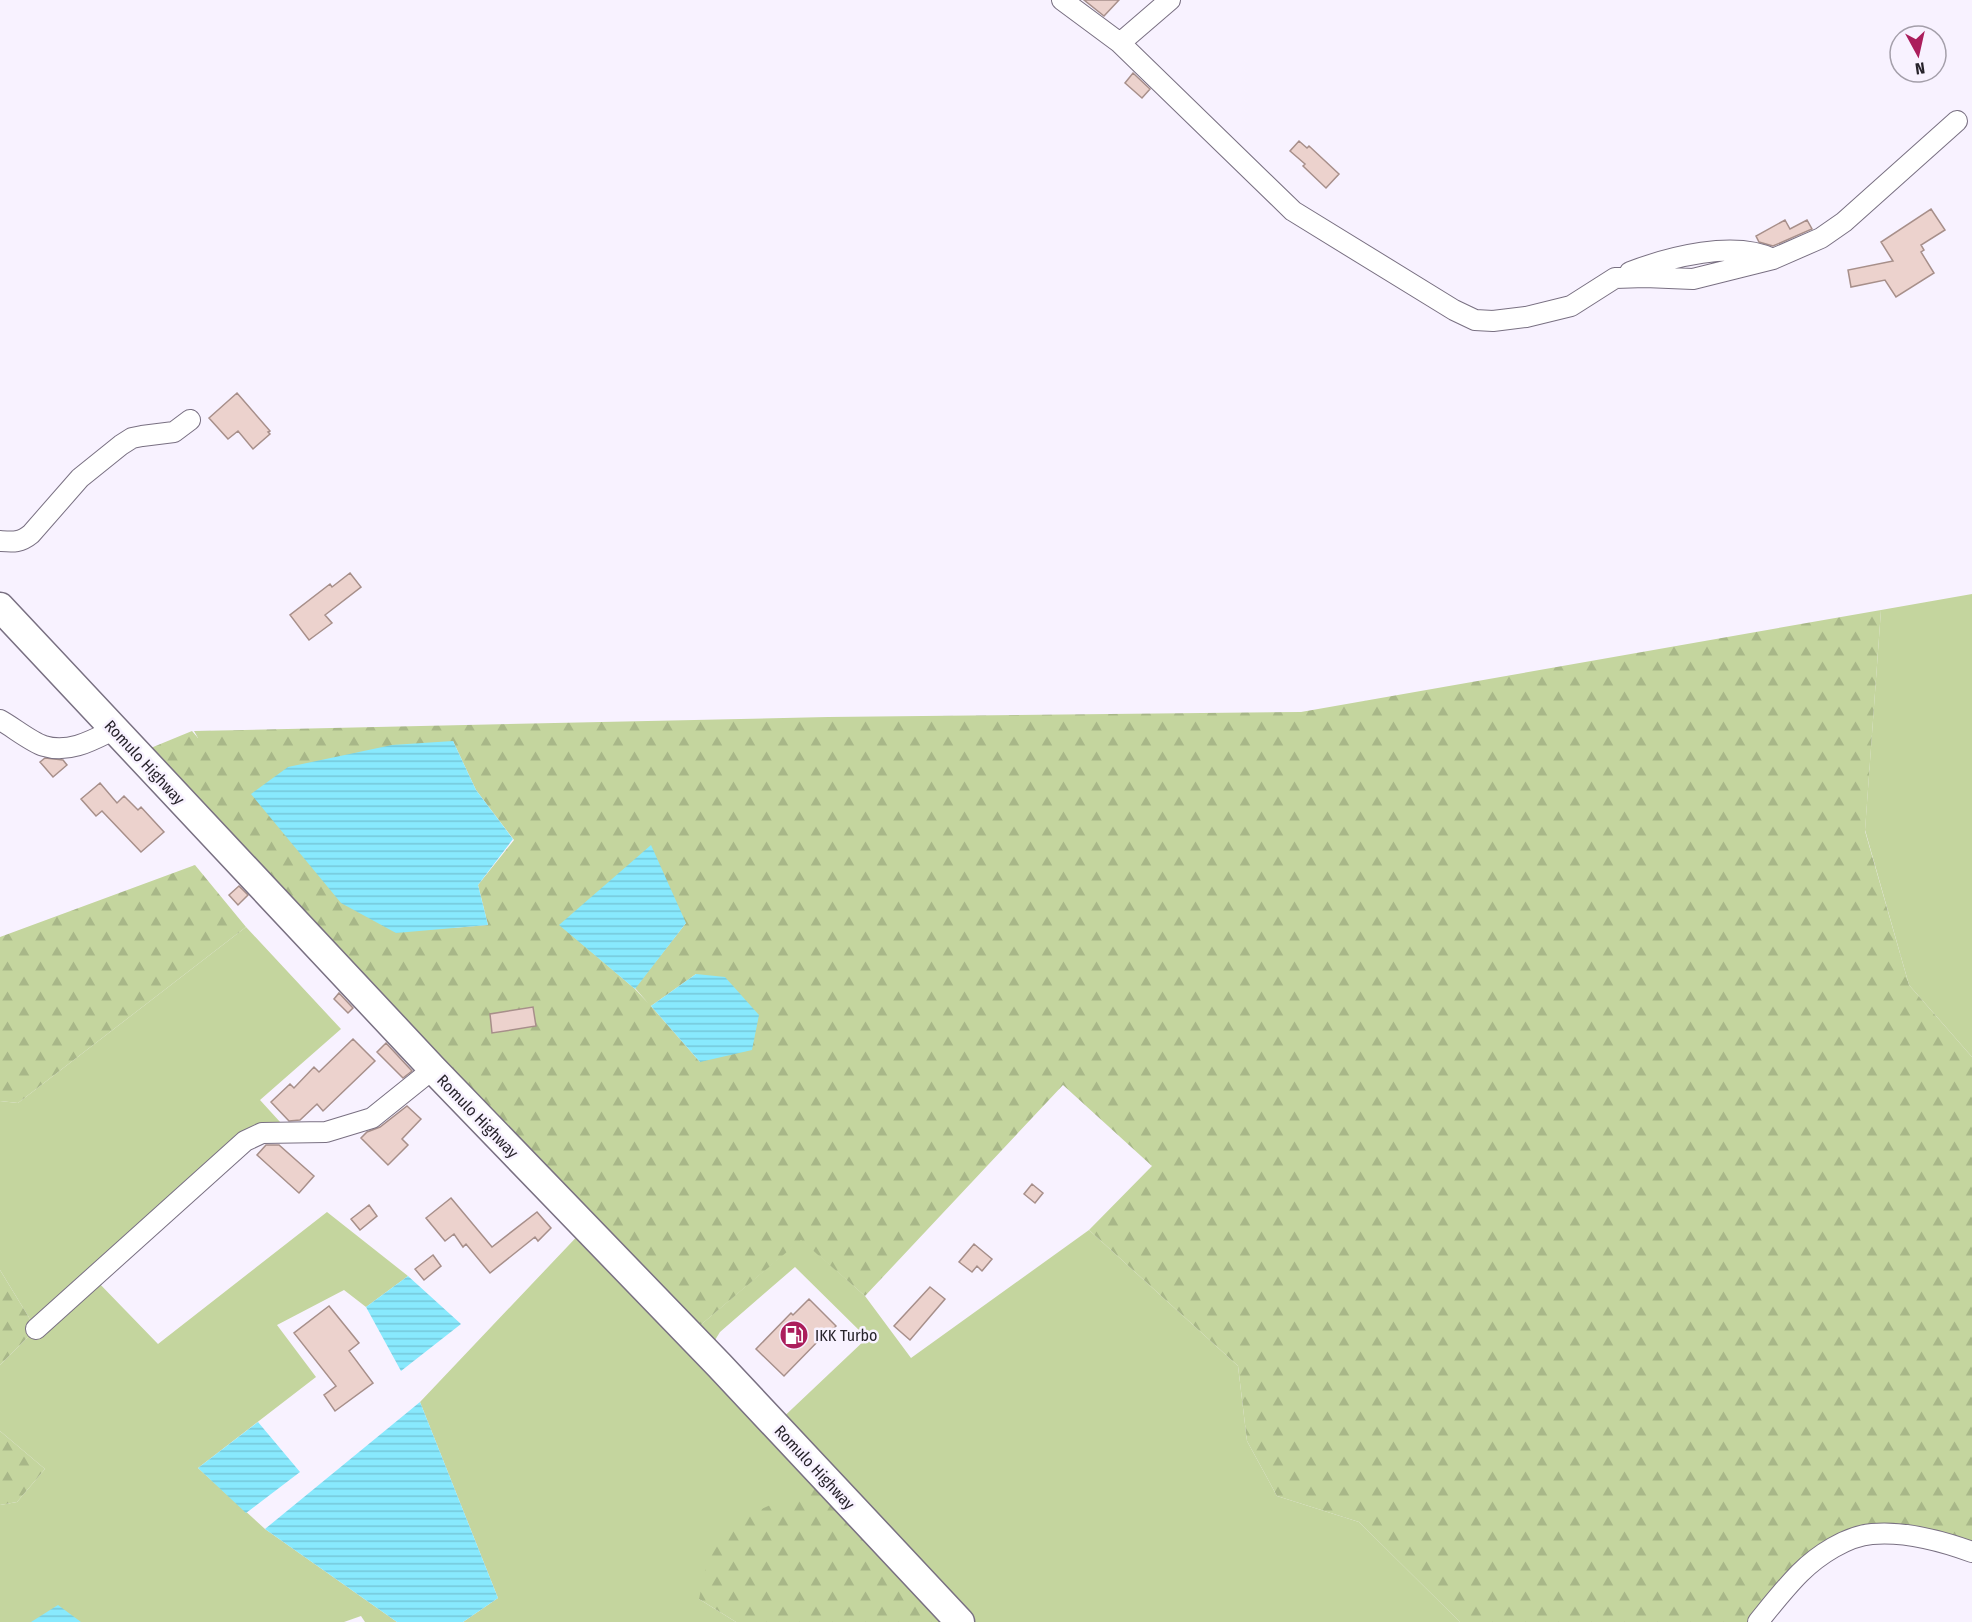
<svg xmlns="http://www.w3.org/2000/svg" width="1972" height="1622" viewBox="0 0 1972 1622" font-family="'Fira Sans Condensed',sans-serif">
  <defs>
    <pattern id="forest-firs" width="22" height="20" patternUnits="userSpaceOnUse" patternTransform="scale(1.5)"><rect width="22" height="20" fill="#c4d59e"/><path d="M5 1l3.5 6h-7zM16 11l3.5 6h-7z" fill="#a8b788"/></pattern>
    <pattern id="water-rules" width="6" height="5" patternUnits="userSpaceOnUse" patternTransform="scale(1.5)"><rect width="6" height="5" fill="#88e9fd"/><path d="M0 2.5h6" fill="none" stroke="#75c8d9"/></pattern>
  </defs>
  <rect width="100%" height="100%" fill="#f8f2ff"/>
  <path fill="#c4d59e" d="M1972 594V1057L1909 985 1865 830 1881 610Z
    M246 927 341 1029 260 1100 291 1134 239 1147 94 1278 158 1344 327 1212 408 1276 366 1307 344 1290 277 1325 316 1377 198 1468 265 1529 397 1622H365L361 1616 344 1622H0V1505L17 1502 45 1469 0 1431V1365L36 1329 0 1270V1101L18 1103Z
    M586 1227 775 1425 867 1338 795 1267 720 1332 707 1353 690 1334 801 1239 865 1296 911 1358 1089 1230 1238 1366 1247 1441 1277 1496 1359 1522 1460 1622H961L699 1599 736 1622H463L498 1598 420 1402Z"/>
  <path fill="url(#forest-firs)" fill-rule="evenodd" d="M1881 610 1865 831 1909 985 1972 1057V1552L1872 1534 1801 1572 1758 1622H1460L1359 1522 1277 1496 1247 1441 1238 1366 1089 1230 1152 1166 1063 1085 865 1296 801 1240 690 1334 141 752 192 731 198 738 194 731 828 717 1301 712ZM453 741 476 790 514 840 478 885 488 925 452 928ZM686 923 635 988 648 1003 635 989 560 925ZM696 974 700 1062 651 1006Z
    M195 865 246 927 18 1103 0 1101V937Z
    M0 1270 36 1329 0 1365Z
    M0 1431 45 1469 17 1502 0 1505Z
    M827 1480 951 1613 940 1622H736L699 1599 714 1530Z"/>
  <path fill="url(#water-rules)" d="M453 741 476 790 513 839 478 885 488 925 396 933 341 903 251 794 288 767 392 745Z
    M651 845 686 923 635 989 559 925Z
    M696 974 725 977 759 1015 752 1050 700 1062 651 1006Z
    M408 1276 461 1324 401 1371 366 1307Z
    M420 1402 498 1598 463 1622H397L265 1529Z
    M258 1422 300 1472 246 1513 198 1468Z
    M58 1605 81 1622H31Z"/>
  <path fill="#ecd2cd" stroke="#a78f8a" stroke-width="1.5" d="M1084 0H1119L1104 16Z
    M1133 73 1150 89 1142 98 1125 83Z
    M1299 141 1307 148 1309 146 1339 174 1326 188 1303 166 1305 164 1290 151Z
    M1931 209 1945 230 1921 245 1924 250 1921 252 1934 273 1896 297 1885 280 1851 287 1848 270 1893 261 1881 242Z
    M1785 220 1790 229 1807 220 1812 229 1773 246 1759 242 1756 236Z
    M237 393 270 431 268 432 270 434 253 449 238 431 228 439 209 418Z
    M350 573 361 587 325 615 332 623 309 640 290 615 330 584 332 587Z
    M45 758 63 760 67 765 53 777 40 762Z
    M100 783 117 803 124 796 138 810 141 807 164 832 141 852 102 811 96 816 81 799Z
    M239 886 248 895 238 905 229 895Z
    M339 993 353 1008 348 1013 334 999Z
    M533 1007 536 1026 492 1033 490 1014Z
    M353 1039 375 1061 323 1111 317 1104 300 1120 289 1121 271 1102 290 1084 294 1088 314 1067 319 1072Z
    M386 1043 412 1071 403 1078 377 1052Z
    M407 1106 421 1119 402 1139 408 1145 388 1165 361 1138 367 1132 380 1127Z
    M266 1145H279L314 1176 299 1193 257 1155Z
    M1032 1184 1043 1193 1035 1203 1024 1194Z
    M451 1198 492 1247 537 1212 551 1228 538 1241 535 1237 490 1273 466 1244 463 1247 454 1234 445 1241 426 1218Z
    M369 1205 377 1216 360 1230 351 1219Z
    M974 1244 992 1259 982 1271 977 1266 972 1272 959 1262Z
    M433 1255 441 1266 424 1280 415 1269Z
    M930 1287 945 1299 910 1340 894 1326Z
    M809 1299 836 1326 826 1337 824 1335 784 1376 756 1349 791 1313 793 1315Z
    M329 1306 359 1343 349 1351 373 1383 335 1411 324 1395 336 1386 294 1333Z"/>
  <g fill="none" stroke-linecap="round" stroke-linejoin="round">
    <g stroke="#797082" stroke-width="22">
      <path id="minor" d="M1062 0 1120 43 1170 0
        M1120 43 1293 211 1454 310 1475 320 1493 321 1526 317 1571 306 1615 278 1645 277 1693 279 1773 259 1821 238 1844 222 1957 121
        M1630 272C1670 257 1734 240 1773 259
        M0 541C13 542 20 543 31 534L80 478 121 445 132 438 142 436 174 432 190 420
        M0 720C13 727 31 742 44 746 69 754 93 740 115 729
        M36 1329 245 1141 262 1133 326 1132 372 1118 433 1069
        M1758 1622C1771 1606 1785 1588 1800 1573 1818 1555 1847 1536 1872 1534 1905 1531 1942 1541 1972 1552"/>
    </g>
    <g stroke="#797082" stroke-width="31">
      <path id="highway" d="M0 607 433 1069 719 1365 960 1622"/>
    </g>
    <use href="#minor" stroke="#fff" stroke-width="20"/>
    <use href="#highway" stroke="#fff" stroke-width="28"/>
  </g>
  <defs>
    <g id="fuel-disc" transform="scale(1.5)"><circle r="9.5" fill="#ab1e5c" stroke="#f8f2ff"/><path d="M-5.5-6h7V0h2V4h1.3V-2.5L3-4.5l.8-.8L6-3V5H2.5V1h-1V6h-7ZM-4.2-4.7v3.2H.2V-4.7Z" fill="#fff"/></g>
  </defs>
  <g fill-rule="evenodd">
    <use href="#fuel-disc" x="794" y="1335"/>
  </g>
  <g text-anchor="middle" stroke-width="5" stroke-linejoin="round" paint-order="stroke">
    <g font-size="16" fill="#27232b" stroke="#f8f2ff">
      <text transform="translate(145 762) rotate(47)" y="6">Romulo Highway</text>
      <text transform="translate(478 1116) rotate(46)" y="6">Romulo Highway</text>
      <text transform="translate(815 1467) rotate(47)" y="6">Romulo Highway</text>
    </g>
    <g font-size="16" fill="#27232b" stroke="#f8f2ff" text-anchor="start">
      <text x="815" y="1341">IKK Turbo</text>
    </g>
  </g>
  <g transform="translate(1918 54) rotate(172)"><circle r="28" fill="#f8f2ff" stroke="#a49faa" stroke-width="1.5"/>
  <path d="M0-4.5L10 22L0 15L-10 22Z" fill="#ab1e5c"/>
  <text y="-9" font-size="16" font-weight="bold" text-anchor="middle" fill="#27232b">N</text>
  </g>
</svg>
